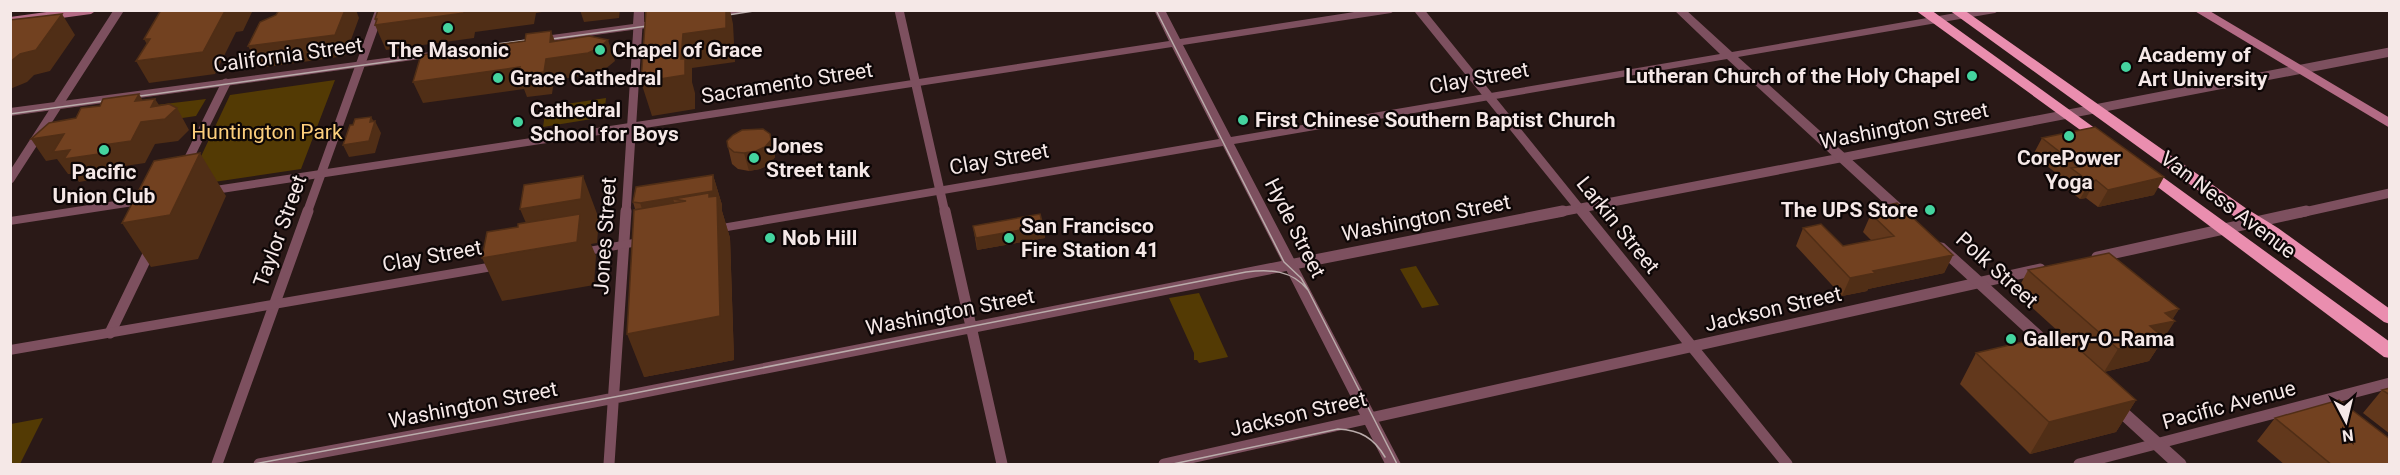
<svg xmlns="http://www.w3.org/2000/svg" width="2400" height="475" viewBox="0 0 2400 475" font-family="Roboto,sans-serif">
  <rect width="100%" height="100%" fill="#2a1917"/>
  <path fill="#533a04" d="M335 80 301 169 187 186 230 95Z
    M606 98 604 117 543 127 546 107Z
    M206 99 196 116 148 123V106Z
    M1416 266 1439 305 1422 308 1400 269Z
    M1199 293 1228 357 1199 363 1197 360H1194V353L1169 298Z
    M43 418 20 464H11V424Z"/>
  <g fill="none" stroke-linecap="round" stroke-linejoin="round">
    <path stroke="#7d505f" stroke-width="9" d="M899 10 945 213
      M1419 10 1583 213
      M185 166 226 83
      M10 179 119 10
      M307 213 380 10
      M626 213 638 26
      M1555 213 2390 52
      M2300 213 2390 193"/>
    <path stroke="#7d505f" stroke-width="11" d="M945 211 1002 464
      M1582 211 1787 464
      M2097 257 2306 211
      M110 333 152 246
      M217 464 308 211
      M259 464 594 402 1563 211
      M609 464 626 211
      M1164 464 2040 269
      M2079 464 2390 383"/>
    <path fill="#7d505f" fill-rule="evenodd" d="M634 10H644V22L661 20 666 23 661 26 537 43 531 40 537 37 633 24Z
      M726 10H754L712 19 707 16 708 14Z
      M1154 10H1165L1180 39 1367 10H1396L1391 13 1183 45 1231 137 1720 54 1674 10H1686L1732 52 1973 10H2000L1995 13 1738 57 1910 212 1912 215 1910 218H1900L1727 59 1234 144 1401 464H1385L1223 146 710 234 703 230 710 226 1219 139 1172 47 202 196 196 192 202 188 1169 41Z
      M438 51 442 52V56L10 116V108Z
      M148 196 155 200 153 203 10 225V217Z
      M650 236 657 240 655 243 577 257 570 253 577 249Z
      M1939 242 1944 243 2058 346 2060 350 2058 354H2048L1934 249 1932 246 1934 243Z
      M505 260 510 262 512 265 510 268 10 355V345Z
      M2112 397 2117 399 2185 460 2187 464H2169L2107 407 2104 403 2107 399Z"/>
    <path fill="#b36b85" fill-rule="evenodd" d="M61 10H97L91 14 10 25V17Z
      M2193 10H2208L2390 118V128Z"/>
    <path fill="#ea8eaf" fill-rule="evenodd" d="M1915 10H1931L2114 142 2111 145H2101Z
      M1949 10H1964L2247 209 2278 228 2390 309V324L2384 322 2266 236 2235 217Z
      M2144 165 2149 167 2390 342V358L2384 357 2139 173 2136 170Z"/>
    <path stroke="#baacab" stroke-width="1.5" d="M1156 10 1284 262 1301 278 1308 290 1397 464
      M715 17 760 10
      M537 41 662 24
      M429 53 541 38
      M10 114 436 55
      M254 464 625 395 1246 272C1270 269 1292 270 1308 290
      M1173 464 1338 429C1360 430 1374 438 1385 457"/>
  </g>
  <path fill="#62381c" d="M770 134 774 151 775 157 770 164 760 169 749 171 738 169 732 164 728 147Z
    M2042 138 2154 195 2098 207 2086 198 2080 199 2062 185 2065 180 2033 155Z
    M713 175 722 205V211L730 238 734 360 644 377 635 209 633 202Z
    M1871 214 1953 255 1944 273 1868 289 1867 291 1842 296 1796 246 1803 228 1843 246 1872 241 1863 232Z
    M973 226H1043L1045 238 977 250Z
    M2028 270 2179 309 2172 319 2164 338 2149 361 2104 372 2136 400 2116 432 2030 454 1960 384 1976 353 2060 333 2016 293Z
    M2390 388V434L2363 413 2382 390Z
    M2275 418 2390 465H2285L2257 441Z"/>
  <path fill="#502e16" d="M230 10H253L243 31 236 32 215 74 149 83 136 61 155 59 144 39 225 11Z
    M345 10H356L359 18 345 56 260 68 248 46Z
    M464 10H548V11L536 13 534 24 475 32 474 38 386 50 375 25 377 24 375 19Z
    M580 10H620L619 18 584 22Z
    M726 10H730L733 24 735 62 692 68V82L695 93V109L652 116 641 82 681 59 683 34Z
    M62 14 75 35 50 71 34 75 27 82 10 89V62Z
    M551 31 559 52 608 40 615 61 604 70 595 74 554 80 552 94 527 97 524 89 423 103 413 82 550 42Z
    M139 94 152 116 151 107 155 99 167 117 177 108 189 130 178 141 155 144 145 163 118 167 113 176 79 182 74 174H68L57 159 46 161 31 139 64 134 104 145Z
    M371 117 375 123V121L381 133 375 153 349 157 343 145 370 122Z
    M770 134 774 151 775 157 770 164 760 169 749 171 744 153Z
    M200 153 226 196 198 259 151 267 122 223Z
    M713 175 722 205V211L730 238 734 360 644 377 627 334 720 316 718 227 717 222 694 226 686 201 673 199 683 228 651 234 640 203 713 191Z
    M583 176 599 219 597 243 591 244 596 256 594 285 502 301 482 258 537 249 520 209Z
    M2164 177 2154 195 2098 207 2108 190Z
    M2096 180 2086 198 2080 199 2090 182Z
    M1043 226 1045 238 977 250 976 238Z
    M1953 255 1944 273 1868 289 1867 291 1842 296 1850 278 1873 271Z
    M2179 309 2171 322 2175 321 2149 361 2104 372 2118 349 2150 326 2165 313Z
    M2136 400 2116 432 2030 454 2049 422Z"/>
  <path fill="#724120" stroke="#502e16" stroke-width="1.5" d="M161 10H230L225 11 203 52 136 61 150 39H144Z
    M279 10H345L335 35 248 46 260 22 276 15Z
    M378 10H464V13L375 25 377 19H375Z
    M646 10H726V28L683 34 681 59H685V75L641 82Z
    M62 14 36 50 20 54 10 62V20Z
    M551 31 550 42 589 36 608 40 597 49 588 53 546 59 544 72 518 76 520 67 413 82 421 55 525 41 526 34Z
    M139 94 135 101 155 99 151 107 169 104 177 108 165 119 141 122 131 141 104 145 99 154 64 159 70 150 53 152 64 134 31 139 49 123 76 118 81 108 100 106 103 99Z
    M371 117 370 122 375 121 369 141 343 145 350 125H353L355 119Z
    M2095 127 2164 177 2108 190 2096 180 2090 182 2071 168 2079 167 2042 138Z
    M763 129 770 134 771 140 765 147 756 151 744 153 734 152 728 147 727 141 733 135 742 130Z
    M200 153 170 215 122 223 154 161Z
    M713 175V191L640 203 633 202 636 187Z
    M583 176 581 199 520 209 524 185Z
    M709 193V197L717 196 720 316 627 334 634 210 686 201 673 199Z
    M1897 203 1953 255 1873 271 1875 273 1850 278 1803 228 1821 224 1843 246 1894 236 1871 214 1875 208Z
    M580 214 577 242 482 258 487 232 518 227V224Z
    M1040 214 1043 226 976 238 973 226Z
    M2109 253 2179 309 2165 313 2175 321 2150 326 2164 338 2118 349 2028 270Z
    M2061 333 2136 400 2049 422 1976 353Z
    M2390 388V395L2382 390Z
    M2339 400 2390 439V465H2332L2275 418Z"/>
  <g fill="#44d49f" stroke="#0d0606" stroke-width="2">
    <circle cx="448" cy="28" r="6"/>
    <circle cx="600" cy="50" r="6"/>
    <circle cx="2126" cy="67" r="6"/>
    <circle cx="1972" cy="76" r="6"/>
    <circle cx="498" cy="78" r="6"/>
    <circle cx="1243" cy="120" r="6"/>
    <circle cx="518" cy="122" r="6"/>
    <circle cx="2069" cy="136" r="6"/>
    <circle cx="104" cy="150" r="6"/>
    <circle cx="754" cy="158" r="6"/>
    <circle cx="1930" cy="210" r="6"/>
    <circle cx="770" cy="238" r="6"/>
    <circle cx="1009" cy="238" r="6"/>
    <circle cx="2011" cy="339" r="6"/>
  </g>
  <g text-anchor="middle" stroke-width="4.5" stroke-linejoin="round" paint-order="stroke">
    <g font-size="21" font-weight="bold" fill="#f5e8e7" stroke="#0d0606" text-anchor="start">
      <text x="448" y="57" text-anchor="middle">The Masonic</text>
      <text x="612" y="57">Chapel of Grace</text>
      <text x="2138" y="62">Academy of<tspan x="2138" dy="24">Art University</tspan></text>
      <text x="1960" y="83" text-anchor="end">Lutheran Church of the Holy Chapel</text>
      <text x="510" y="85">Grace Cathedral</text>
      <text x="530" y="117">Cathedral<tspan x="530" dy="24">School for Boys</tspan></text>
      <text x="1255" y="127">First Chinese Southern Baptist Church</text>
      <text x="766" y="153">Jones<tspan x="766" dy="24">Street tank</tspan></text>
      <text x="2069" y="165" text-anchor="middle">CorePower<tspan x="2069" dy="24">Yoga</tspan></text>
      <text x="104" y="179" text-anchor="middle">Pacific<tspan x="104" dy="24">Union Club</tspan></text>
      <text x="1918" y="217" text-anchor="end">The UPS Store</text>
      <text x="1021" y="233">San Francisco<tspan x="1021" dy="24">Fire Station 41</tspan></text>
      <text x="782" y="245">Nob Hill</text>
      <text x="2023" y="346">Gallery-O-Rama</text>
    </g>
    <g font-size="21" fill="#f5e8e7" stroke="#0d0606">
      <text transform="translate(288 55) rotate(-8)" y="7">California Street</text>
      <text transform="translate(1479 78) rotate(-10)" y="7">Clay Street</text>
      <text transform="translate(787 83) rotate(-9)" y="7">Sacramento Street</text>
      <text transform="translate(1904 126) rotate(-11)" y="7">Washington Street</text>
      <text transform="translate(999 159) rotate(-10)" y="7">Clay Street</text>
      <text transform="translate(2228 205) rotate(37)" y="7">Van Ness Avenue</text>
      <text transform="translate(1426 218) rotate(-11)" y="7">Washington Street</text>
      <text transform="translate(1618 225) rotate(51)" y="7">Larkin Street</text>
      <text transform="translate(1295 228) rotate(63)" y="7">Hyde Street</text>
      <text transform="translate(280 231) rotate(-70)" y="7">Taylor Street</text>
      <text transform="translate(605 236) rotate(-86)" y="7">Jones Street</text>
      <text transform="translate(432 256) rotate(-10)" y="7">Clay Street</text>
      <text transform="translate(1997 270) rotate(42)" y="7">Polk Street</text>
      <text transform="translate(1773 309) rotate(-13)" y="7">Jackson Street</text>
      <text transform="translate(950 312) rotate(-11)" y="7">Washington Street</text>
      <text transform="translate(473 405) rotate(-11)" y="7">Washington Street</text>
      <text transform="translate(2229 405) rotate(-15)" y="7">Pacific Avenue</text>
      <text transform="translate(1298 414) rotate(-13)" y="7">Jackson Street</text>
    </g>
    <g font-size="21" fill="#fcce7c" stroke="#0d0606">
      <text x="267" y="139">Huntington Park</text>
    </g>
  </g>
  <rect width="2400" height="475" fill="none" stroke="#f5e8e7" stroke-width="24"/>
  <g transform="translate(2346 421) rotate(173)" stroke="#0d0606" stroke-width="4.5" paint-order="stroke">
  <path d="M0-4.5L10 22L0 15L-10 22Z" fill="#f5e8e7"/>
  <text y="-9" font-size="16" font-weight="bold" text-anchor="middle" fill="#f5e8e7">N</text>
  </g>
</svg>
